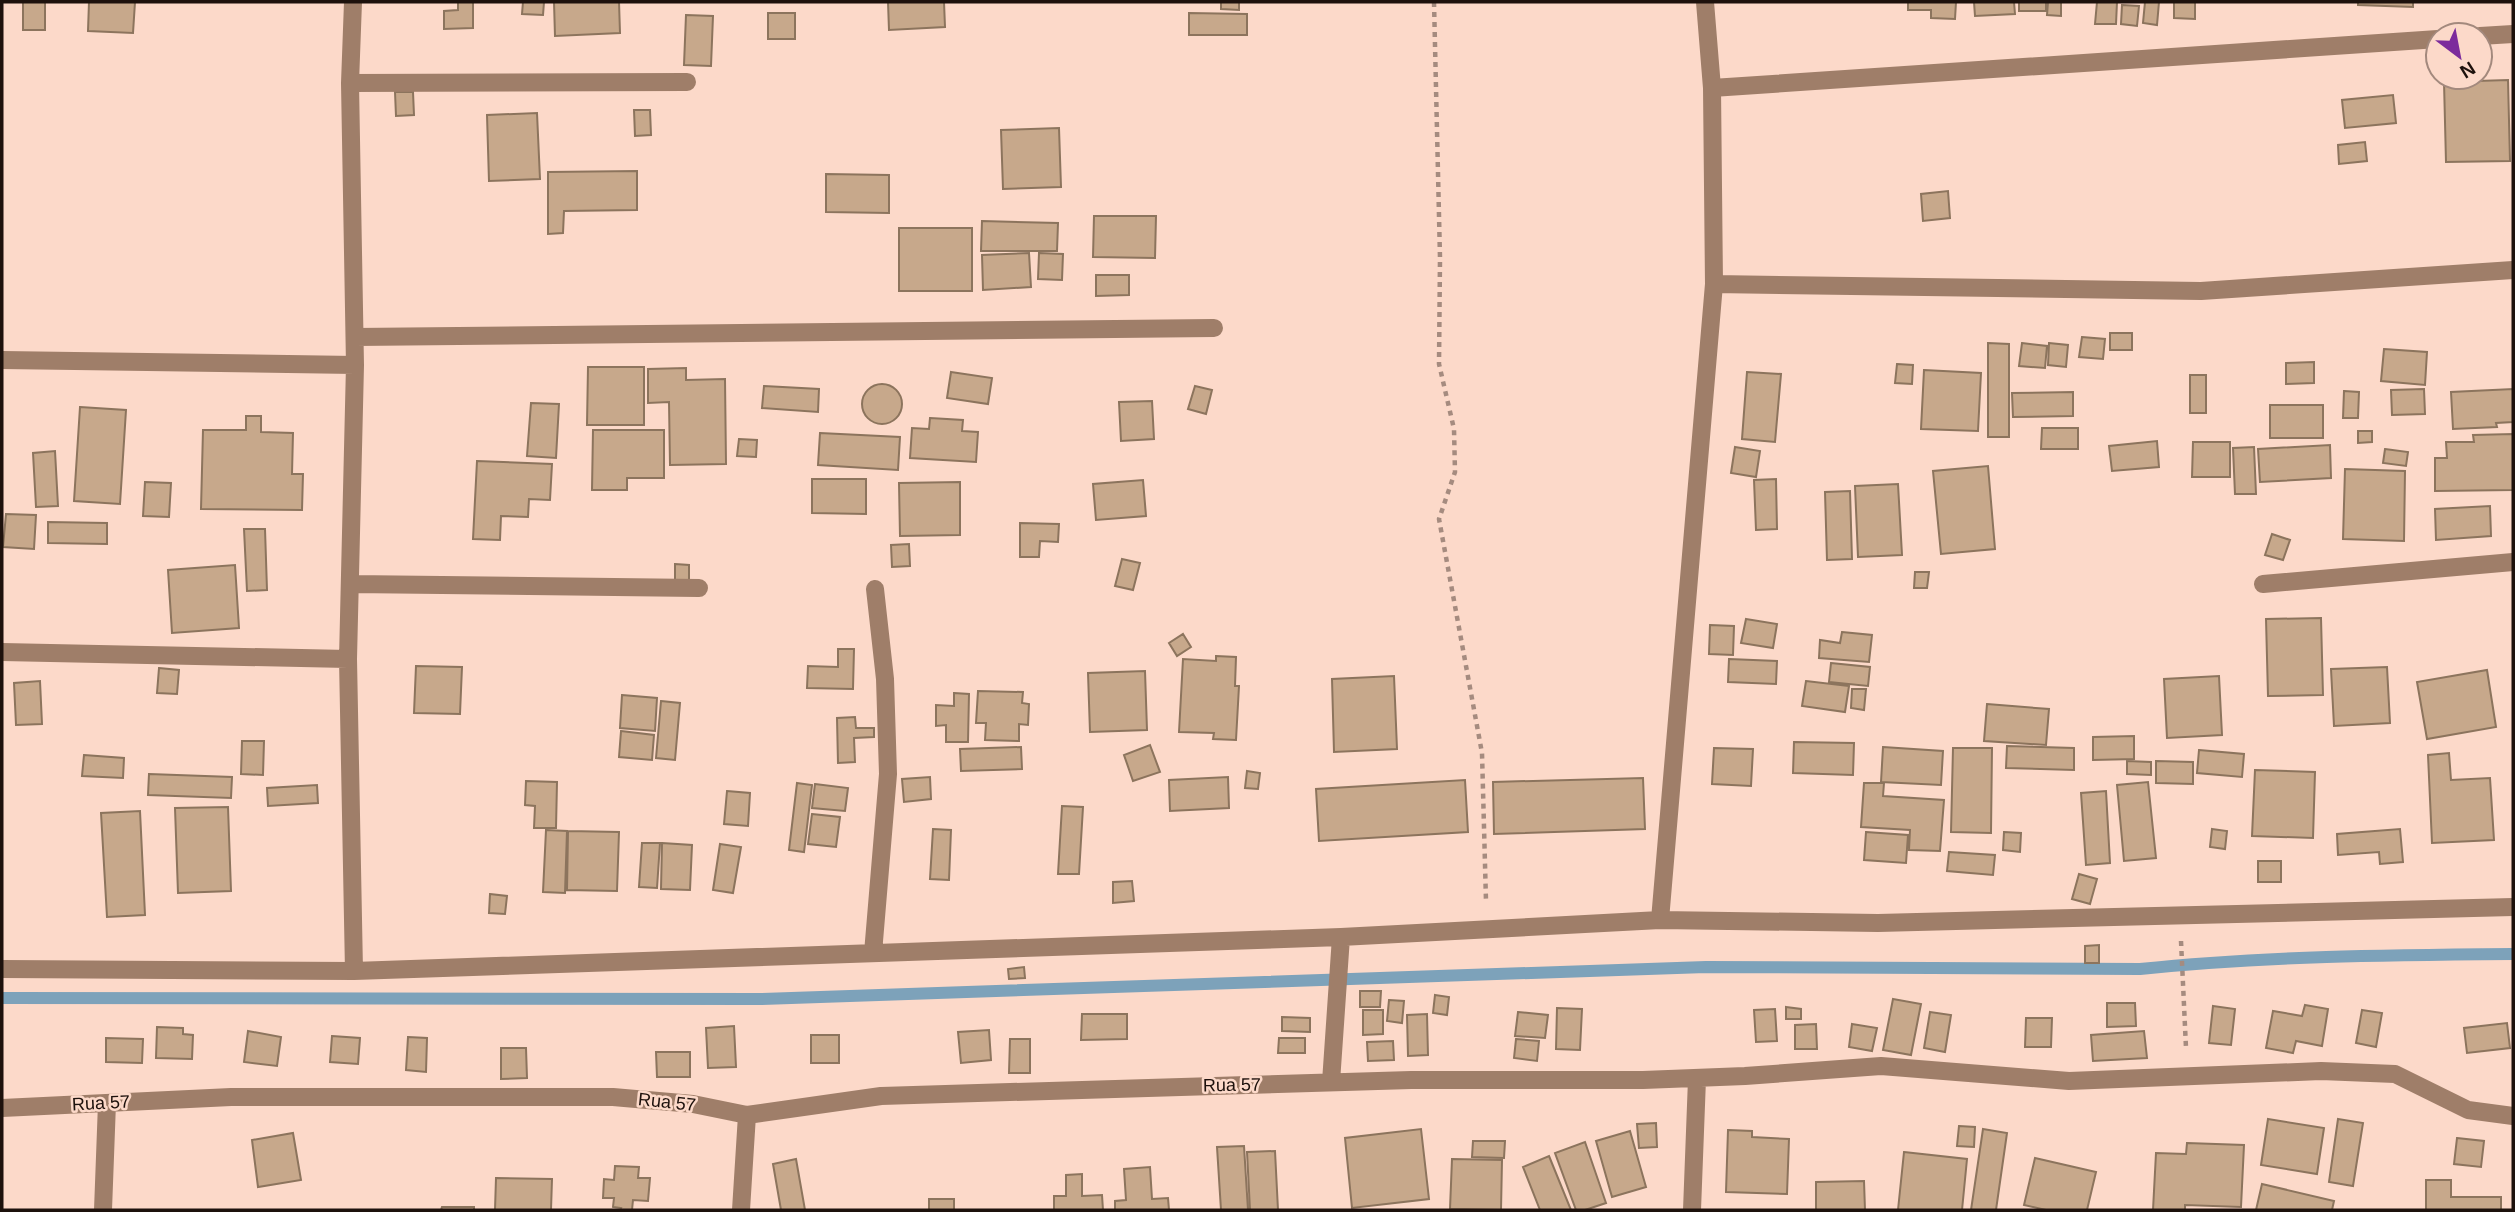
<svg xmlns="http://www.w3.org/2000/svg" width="2515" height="1212" viewBox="0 0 2515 1212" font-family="Helvetica,sans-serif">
  <rect width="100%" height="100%" fill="#fcd9c9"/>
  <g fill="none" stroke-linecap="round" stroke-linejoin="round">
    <path stroke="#7da2ba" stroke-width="12" d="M2 998 761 999 1706 967 2140 969C2264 956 2389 955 2513 954"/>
  </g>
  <path fill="#c7a88b" stroke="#8c745d" stroke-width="2" d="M23 2H45V30H23Z
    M89 2H135L133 33 88 31Z
    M458 2H473V28L444 29V11L458 10Z
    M523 2H544L543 15 522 14Z
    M554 2H619L620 33 555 36Z
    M888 2H944L945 27 889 30Z
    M1221 2H1239V10L1221 9Z
    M1908 2H1956L1955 19 1931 18V10H1908Z
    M1974 2H2014L2015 14 1975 16Z
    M2019 2H2046V11H2019Z
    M2048 2H2061V16L2047 15Z
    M2097 2H2117L2116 24H2095Z
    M2145 2H2159L2157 25 2143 23Z
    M2174 2H2195V19L2174 18Z
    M2358 2H2413V7L2358 5Z
    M2122 5 2139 6 2137 26 2121 24Z
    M768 13H795V39H768Z
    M1189 13 1247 14V35H1189Z
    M686 15 713 16 711 66 684 65Z
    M2508 80 2510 161 2446 162 2444 82Z
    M395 92H413L414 115 396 116Z
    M2393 95 2396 123 2345 128 2342 100Z
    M634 110H650L651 135 635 136Z
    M537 113 540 179 489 181 487 115Z
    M1059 128 1061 187 1003 189 1001 130Z
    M2365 142 2367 161 2339 164 2338 145Z
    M637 171V210L564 211 563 233 548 234V172Z
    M826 174 889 175V213L826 212Z
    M1948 191 1950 218 1923 221 1921 194Z
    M1094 216H1156L1155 258 1093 257Z
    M982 221 1058 223 1057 251H981Z
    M899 228H972V291H899Z
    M1029 253 1031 287 983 290 982 255Z
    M1039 253 1063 254 1062 280 1038 279Z
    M1096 275H1129V295L1096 296Z
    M2110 333H2132V350H2110Z
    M2082 337 2105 339 2103 359 2079 357Z
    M1988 343 2009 344V437H1988Z
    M2022 343 2047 346 2045 368 2019 366Z
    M2049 343 2068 345 2066 367 2048 365Z
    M2384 349 2427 352 2425 385 2381 381Z
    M2314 362V383L2286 384V363Z
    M1897 364 1913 365 1912 384 1895 383Z
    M588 367H644V425H587Z
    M686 368V380L725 379 726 464 670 465 669 402 648 403V369Z
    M1924 370 1981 373 1978 431 1921 429Z
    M951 372 992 378 988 404 947 398Z
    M1747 372 1781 374 1775 442 1742 439Z
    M2190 375H2206V413H2190Z
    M862 404a20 20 0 1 1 40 0a20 20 0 1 1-40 0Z
    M764 386 819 389 818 412 762 408Z
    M1195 386 1212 390 1206 414 1188 409Z
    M2424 389 2425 414 2392 415 2391 390Z
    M2513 389V422L2496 423 2497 427 2453 429 2451 392Z
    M2344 391 2359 392 2358 418H2343Z
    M2073 392V416L2013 417 2012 393Z
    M1152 401 1154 439 1121 441 1119 402Z
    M531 403 559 404 556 458 527 456Z
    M2270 405H2323V438H2270Z
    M80 407 126 410 120 504 74 501Z
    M246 416H261V432L293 433 292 474H303L302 510 201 509 203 430H246Z
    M930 418 963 420 962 431 978 432 976 462 910 458 912 428 929 429Z
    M2042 428H2078V449H2041Z
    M593 430H664V478H627V490H592Z
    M2358 431H2372V442L2358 443Z
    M820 433 900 437 898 470 818 465Z
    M2513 434V490L2435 491V458H2447L2446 442H2474L2473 435Z
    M739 439 757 440 756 457 737 456Z
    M2157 441 2159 467 2112 471 2109 446Z
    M2193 442H2230V477H2192Z
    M2330 445 2331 478 2260 482 2258 449Z
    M1735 447 1760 451 1756 477 1731 473Z
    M2254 447 2256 494H2235L2233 448Z
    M2385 449 2408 452 2406 466 2383 463Z
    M55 451 58 506 36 507 33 453Z
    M477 461 552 464 550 500 529 499 528 517 501 516 500 540 473 539Z
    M1988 466 1995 549 1941 554 1933 471Z
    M2345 469 2405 471 2404 541 2343 539Z
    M812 479H866V514L812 513Z
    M1776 479 1777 529 1756 530 1754 480Z
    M1143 480 1146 516 1096 520 1093 484Z
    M145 482 171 483 169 517 143 516Z
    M960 482V535L900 536 899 483Z
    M1898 484 1902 555 1858 557 1855 486Z
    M1850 491 1852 559 1827 560 1825 492Z
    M2490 506 2491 536 2436 540 2435 509Z
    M6 514 36 515 34 549 3 547Z
    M48 522 107 523V544L48 543Z
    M1020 523 1059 524 1058 542 1040 541 1039 557H1020Z
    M244 529H265L267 590 247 591Z
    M2272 534 2290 540 2283 560 2265 555Z
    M909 544 910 566 892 567 891 545Z
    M1122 559 1140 563 1133 590 1115 586Z
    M675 564 689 565V582L675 581Z
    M235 565 239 628 172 633 168 570Z
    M1915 572H1929L1927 588H1914Z
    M2321 618 2323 695 2268 696 2266 619Z
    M1746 619 1777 624 1773 648 1741 643Z
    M1710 625 1734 626 1733 655 1709 654Z
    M1842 632 1872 635 1869 662 1819 658 1820 640 1840 643Z
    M1183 634 1191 647 1177 656 1169 643Z
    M838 649H854L853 689 807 688 808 666 838 667Z
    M1216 656 1236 657 1235 686H1239L1236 740 1213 739 1214 733 1179 732 1183 659 1216 661Z
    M1729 659 1777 661 1776 684 1728 682Z
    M1831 663 1870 667 1868 686 1829 682Z
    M416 666 462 667 460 714 414 713Z
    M2387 667 2390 723 2334 726 2331 669Z
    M159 668 179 670 177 694 157 693Z
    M2487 670 2496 727 2427 739 2417 682Z
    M1145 671 1147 730 1090 732 1088 673Z
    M1394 676 1397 749 1334 752 1332 679Z
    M2219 676 2222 735 2167 738 2164 679Z
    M40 681 42 724 16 725 14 683Z
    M1806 681 1849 686 1845 712 1802 706Z
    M1852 689H1866L1864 710 1851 708Z
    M978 691 1023 692 1022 703 1029 704 1028 725 1019 724V741L985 740 986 723H976Z
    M954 693 969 694 968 742H946V725L936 726V705L954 706Z
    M622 695 657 698 655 731 620 728Z
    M661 701 680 703 675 760 656 758Z
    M1987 704 2049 709 2046 745 1984 741Z
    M855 717 856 728H874V737L854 738 855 762 838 763 837 718Z
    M621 731 654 735 652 760 619 757Z
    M2134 736V759L2093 760V737Z
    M242 741H264L263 775 241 774Z
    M1794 742 1854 743 1853 775 1793 773Z
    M1150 745 1160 772 1133 781 1124 755Z
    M2007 746 2074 748V770L2006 768Z
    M1021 747 1022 769 961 771 960 749Z
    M1883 747 1943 751 1941 785 1881 782Z
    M1714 748 1753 749 1751 786 1712 784Z
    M1953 748H1992L1991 833 1951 832Z
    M2199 750 2244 754 2242 777 2197 773Z
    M2449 753 2451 780 2490 778 2494 840 2432 843 2428 755Z
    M84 755 124 758 123 778 82 776Z
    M2127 761 2151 762V775L2127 774Z
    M2156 761 2193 762V784L2156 783Z
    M2255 770 2315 772 2313 838 2252 836Z
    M1247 771 1260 773 1258 789 1245 788Z
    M149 774 232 777 231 798 148 795Z
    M930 777 931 799 904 802 902 779Z
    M1228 777 1229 808 1170 811 1169 780Z
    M1643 778 1645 829 1494 834 1493 782Z
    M1465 780 1468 832 1319 841 1316 789Z
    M526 781 557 782 556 828H534L535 806 525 805Z
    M2148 782 2156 858 2124 861 2117 785Z
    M797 783 812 785 804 852 789 850Z
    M1864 783H1884L1883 796 1944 800 1940 851 1909 850 1910 830 1861 827Z
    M815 784 848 788 845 811 812 808Z
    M317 785 318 803 268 806 267 788Z
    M727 791 750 793 748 826 724 824Z
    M2106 791 2110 863 2086 865 2081 793Z
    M1062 806 1083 807 1079 874H1058Z
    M228 807 231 891 178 893 175 808Z
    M140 811 145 915 107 917 101 813Z
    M812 814 840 817 836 847 808 844Z
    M933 829 951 830 949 880 930 879Z
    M2212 829 2227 831 2225 849 2210 847Z
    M2400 829 2403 862 2380 864 2379 852 2338 855 2337 834Z
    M546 830 567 831 565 893 543 892Z
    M568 831 619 832 617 891 567 890Z
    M1866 832 1908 835 1906 863 1864 860Z
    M2004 832 2021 833 2020 852 2003 850Z
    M642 843H660L657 888 639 887Z
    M662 843 692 845 690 890 661 889Z
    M720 844 741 847 733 893 713 890Z
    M1949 852 1995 855 1993 875 1947 871Z
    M2258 861H2281V882H2258Z
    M2079 874 2097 879 2090 904 2072 899Z
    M1132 881 1134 901 1113 903V882Z
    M490 894 507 896 505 914 489 913Z
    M2099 945V963H2085V946Z
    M1024 967 1025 978 1009 979 1008 969Z
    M1360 991H1381L1380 1007H1360Z
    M1435 995 1449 997 1447 1015 1433 1013Z
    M1893 999 1921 1004 1911 1055 1883 1050Z
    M1389 1000 1404 1001 1402 1023 1387 1021Z
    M2107 1003H2135L2136 1026 2107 1027Z
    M2305 1005 2328 1009 2322 1046 2296 1041 2293 1053 2266 1048 2273 1011 2302 1016Z
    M2213 1006 2235 1009 2231 1045 2209 1043Z
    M1786 1007 1801 1009V1019H1786Z
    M1557 1008 1582 1009 1580 1050 1556 1049Z
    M1775 1009 1777 1041 1756 1042 1754 1010Z
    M1363 1010H1383V1034L1363 1035Z
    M2362 1010 2382 1013 2376 1047 2356 1043Z
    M1518 1012 1548 1015 1545 1038 1515 1036Z
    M1930 1012 1951 1015 1945 1052 1924 1048Z
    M1082 1014H1127V1039L1081 1040Z
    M1427 1014 1428 1055 1408 1056 1407 1015Z
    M1282 1017 1310 1018V1032L1282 1031Z
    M2026 1018H2052L2051 1047H2025Z
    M2507 1023 2510 1048 2467 1053 2464 1028Z
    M1816 1024 1817 1049H1795V1025Z
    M1852 1024 1877 1028 1872 1051 1849 1047Z
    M734 1026 736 1067 708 1068 706 1028Z
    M157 1027 183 1028V1034L193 1035 192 1059 156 1058Z
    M989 1030 991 1060 961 1063 958 1032Z
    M248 1031 281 1037 277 1066 244 1062Z
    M2144 1031 2147 1058 2093 1061 2091 1035Z
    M811 1035H839V1063H811Z
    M332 1036 360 1038 358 1064 330 1062Z
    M408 1037 427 1038 426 1072 406 1070Z
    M106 1038 143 1039 142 1063 106 1062Z
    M1279 1038H1305V1053H1278Z
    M1010 1039H1030V1073H1009Z
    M1516 1039 1539 1041 1537 1061 1514 1058Z
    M1393 1041 1394 1060 1368 1061 1367 1042Z
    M501 1048H526L527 1078 501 1079Z
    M656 1052H690V1077H657Z
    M2268 1119 2324 1128 2317 1174 2261 1165Z
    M2338 1119 2363 1123 2353 1186 2329 1182Z
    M1656 1123 1657 1147 1639 1148 1637 1124Z
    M1959 1126 1975 1127 1974 1147 1957 1146Z
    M1421 1129 1429 1199 1352 1208 1345 1138Z
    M1983 1129 2007 1133 1996 1210H1971Z
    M1728 1130 1752 1131V1137L1789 1139 1787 1194 1726 1192Z
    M1630 1131 1646 1187 1612 1197 1596 1141Z
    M293 1133 301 1180 258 1187 252 1140Z
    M2457 1138 2484 1141 2481 1167 2454 1164Z
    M1473 1141H1505L1504 1158 1472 1157Z
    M1585 1142 1606 1203 1585 1210H1576L1555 1153Z
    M2187 1143 2244 1145 2241 1207 2185 1205V1210H2153L2156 1153 2186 1154Z
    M1244 1146 1248 1210H1221L1217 1147Z
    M1275 1151 1278 1210H1250L1247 1152Z
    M1904 1152 1967 1159 1962 1210H1898Z
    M1549 1156 1571 1210H1540L1523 1167Z
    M2035 1158 2096 1172 2087 1210H2046L2024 1205Z
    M796 1159 805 1210H781L773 1164Z
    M1452 1159 1502 1160 1501 1210 1450 1209Z
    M615 1166 639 1167 638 1178H650L648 1201 633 1200 632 1210H620L621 1208 613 1207 614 1198H603L604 1179 614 1180Z
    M1150 1167 1152 1199 1168 1198 1169 1210H1115V1201L1126 1200 1124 1169Z
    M1082 1174V1196L1102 1195 1103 1210H1054V1196H1066V1175Z
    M496 1178 552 1179 551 1210H495Z
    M2426 1180H2451V1197H2501V1210H2426Z
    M1864 1181 1865 1210H1816V1182Z
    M2262 1184 2334 1201 2332 1210H2256Z
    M929 1199H954V1210H929Z
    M442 1207H474V1210H441Z"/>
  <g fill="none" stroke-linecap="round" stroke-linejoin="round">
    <path stroke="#a58b7f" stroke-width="4.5" stroke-dasharray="5 5" stroke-linecap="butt" d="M1434 2 1440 258 1439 364 1454 429 1455 472 1439 519 1482 753 1486 901
      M2181 941 2186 1048"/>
    <path stroke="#9f7e69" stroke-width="18" d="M353 2 350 83 355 365 348 659 354 971
      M2480 36 2513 34
      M350 83 687 82
      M1712 88 2438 39
      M1714 284 2201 291 2513 270
      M355 337 1214 328
      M2 360 355 365
      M351 584 699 588
      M2263 584 2513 562
      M2 652 348 659
      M1660 920 1714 284 1712 88 1705 2
      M873 953 888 774 885 679 875 589
      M2 969 354 971 1341 937 1660 920 1878 923 2513 907
      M1331 1082 1341 937
      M2 1108 231 1097H613L693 1104 747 1115 881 1096 1411 1080H1643L1745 1076 1881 1066 2069 1081 2321 1071 2395 1074 2468 1110 2513 1116
      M103 1210 107 1103
      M741 1210 747 1115
      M1692 1210 1697 1079"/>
  </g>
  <g text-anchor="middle" stroke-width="5" stroke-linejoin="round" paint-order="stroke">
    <g font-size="18" fill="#1d110c" stroke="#fcd9c9">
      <text transform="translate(1232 1085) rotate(-1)" y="6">Rua 57</text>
      <text transform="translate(667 1102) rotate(6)" y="6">Rua 57</text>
      <text transform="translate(101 1103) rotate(-3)" y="6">Rua 57</text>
    </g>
  </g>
  <rect width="2515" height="1212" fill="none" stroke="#1d110c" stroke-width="7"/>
  <g transform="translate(2459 56) rotate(148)"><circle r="33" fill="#fcd9c9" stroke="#a3897d" stroke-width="2"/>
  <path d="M0-5L12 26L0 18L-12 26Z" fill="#7c2b9c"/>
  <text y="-10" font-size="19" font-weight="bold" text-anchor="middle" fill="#1d110c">N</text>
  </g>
</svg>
